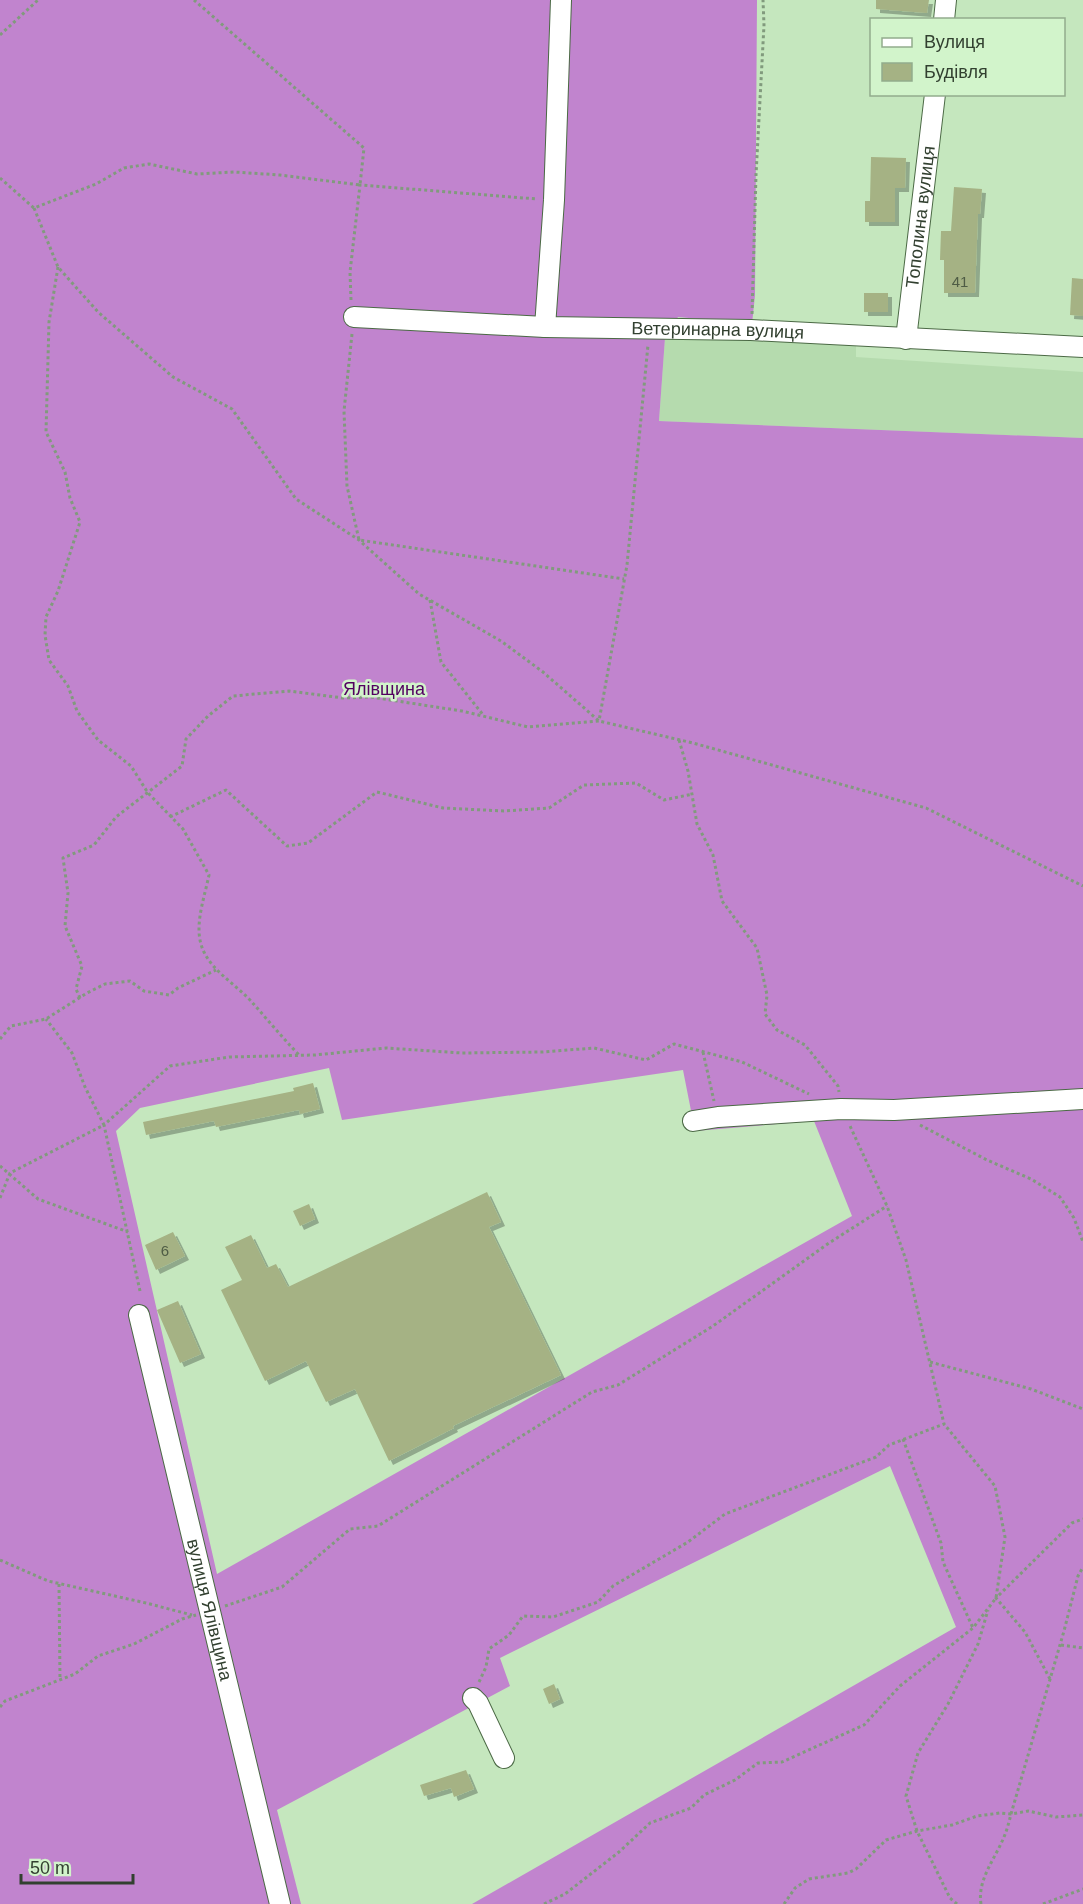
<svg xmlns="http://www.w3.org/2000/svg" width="1083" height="1904" viewBox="0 0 1083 1904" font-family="Helvetica,sans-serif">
  <defs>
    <filter id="shadow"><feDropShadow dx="4" dy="4" stdDeviation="0" flood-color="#0004"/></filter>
  </defs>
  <rect width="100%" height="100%" fill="#c5e7be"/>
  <path fill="#b5dbae" d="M665 338 856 342V357L1083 372V438L659 421Z"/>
  <path fill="#c184ce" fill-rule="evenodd" d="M0 0H757L755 295 752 324 678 317 665 338 659 421 1083 438V1904H472L956 1627 890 1466 500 1658 510 1686 277 1810 301 1904H0ZM329 1068 342 1120 683 1070 695 1131 814 1121 852 1216 217 1574 116 1131 140 1108Z"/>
  <path fill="#a5b284" filter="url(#shadow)" d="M876 0H929L927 13 876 9Z
    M871 157 906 158 905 188H895V222H865V201H870Z
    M954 187 982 189 980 214H978L975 293H944V260H940L941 231H951Z
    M1072 278 1083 279V316L1070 315Z
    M864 293H888V312H864Z
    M313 1083 320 1109 300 1114 299 1110 216 1127 214 1121 146 1135 143 1122 294 1091 293 1088Z
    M487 1192 501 1222 489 1227 561 1375 453 1426 454 1428 389 1461 355 1389 326 1402 306 1361 265 1381 221 1290 242 1280 225 1247 251 1235 267 1268 276 1264 288 1287Z
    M309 1204 315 1219 300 1226 293 1211Z
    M173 1232 185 1256 156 1270 145 1245Z
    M178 1301 201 1354 180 1363 157 1310Z
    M554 1684 560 1699 549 1704 543 1689Z
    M466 1770 474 1789 454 1797 451 1788 424 1796 420 1785Z"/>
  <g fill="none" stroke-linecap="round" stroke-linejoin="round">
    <g stroke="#4b6945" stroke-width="22">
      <g id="minor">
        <path d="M944 20 946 0"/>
        <path id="s1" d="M354 317 545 327 751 330 1083 347"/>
        <path d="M545 327 554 200 561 0"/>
        <path id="s2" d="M906 339 935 94"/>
        <path d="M693 1121 718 1117 841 1109 894 1110 1083 1099"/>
        <path id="s3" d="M139 1315 280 1904"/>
        <path d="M473 1698 478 1703 504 1758"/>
      </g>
    </g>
    <path stroke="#819a7d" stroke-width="3" stroke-dasharray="3 3" stroke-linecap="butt" d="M0 35 38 0
      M0 178 34 208 96 184 124 168 149 164 197 174 234 172 280 175 360 185 364 148 194 0
      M34 208 58 267 98 312 173 377 232 409 296 499 359 540 419 594 501 641 543 672 599 721 693 743 926 808 1083 886
      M58 267 49 322 46 432 65 472 70 498 80 522 58 591 46 617 45 635 49 660 68 686 77 711 98 740 131 766 148 793 183 829 209 875C205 895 196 920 200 940 205 967 232 981 250 1000 266 1018 282 1037 299 1055
      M351 300 350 272 360 185 537 199
      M752 314 756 175 764 25 763 0
      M352 334 344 411 347 486 359 540 624 579
      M430 600 441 662 484 716
      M679 740 688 771 697 824 713 855 722 901 757 948 767 995 765 1014 777 1030 805 1045 838 1086 839 1092
      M170 817 226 790 287 846 308 843 377 792 443 808 504 811 549 808 584 785 636 783 664 800 693 794
      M80 998 76 989 82 966 65 926 68 893 63 858 94 845 116 817 182 766 186 739 208 716 233 696 289 691 343 698 371 697 462 711 528 727 599 721 627 565 648 345
      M0 1039 11 1026 46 1019 87 993 105 984 130 981 144 991 169 995 178 988 216 970
      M703 1052 714 1101
      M920 1125 987 1160 1031 1179 1060 1197 1074 1218 1083 1242
      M0 1166 38 1199 128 1232
      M0 1198 10 1173 104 1125 85 1087 72 1053 46 1019
      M140 1291 104 1125 170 1066 229 1057 315 1055 386 1048 462 1053 542 1052 594 1048 646 1060 674 1044 742 1062 809 1094
      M930 1362 1031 1389 1083 1409
      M903 1439 941 1543 943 1562 973 1628
      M0 1560 48 1581 146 1603 192 1615
      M59 1584 60 1680
      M225 1606 282 1587 350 1529 378 1526 592 1392 618 1385 713 1326 829 1243 887 1206
      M1061 1645 1083 1648
      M1050 1679 1025 1632 996 1598 1072 1523 1083 1519
      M479 1682 486 1667 489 1649 509 1635 523 1616 553 1617 598 1602 613 1586 688 1542 725 1514 876 1457 889 1445 944 1424 906 1260 887 1206 850 1126
      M0 1707 5 1701 75 1674 98 1656 134 1644 182 1619 196 1615
      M544 1904 565 1894 619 1852 650 1823 691 1808 704 1795 735 1780 758 1763 782 1762 864 1725 900 1686 973 1628 996 1598 1005 1537 995 1486 944 1424
      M784 1904 795 1888 809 1879 848 1873 856 1869 886 1840 917 1831 952 1825 977 1816 1000 1813 1011 1814 1028 1811 1056 1817 1083 1815
      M957 1904 950 1898 917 1831 906 1796 918 1753 948 1704 978 1644 988 1610
      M981 1904C977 1880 995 1859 1004 1837 1007 1830 1009 1822 1011 1814L1064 1631 1078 1576 1083 1567
      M1043 1904 1083 1889"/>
    <use href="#minor" stroke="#fff" stroke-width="20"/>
  </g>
  <g text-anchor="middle" stroke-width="5" stroke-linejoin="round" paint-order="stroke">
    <g font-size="15" fill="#4f5c45">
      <text x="960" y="287">41</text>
      <text x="165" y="1256">6</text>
    </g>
    <g font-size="18" fill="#324030" stroke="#d2f4cb">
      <text dy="6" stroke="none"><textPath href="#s2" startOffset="123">Тополина вулиця</textPath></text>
      <text dy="6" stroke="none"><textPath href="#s1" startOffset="364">Ветеринарна вулиця</textPath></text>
      <text dy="6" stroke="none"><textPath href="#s3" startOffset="303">вулиця Ялівщина</textPath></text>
    </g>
    <g font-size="18" fill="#520060" stroke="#d2f4cb">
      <text x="384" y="695">Ялівщина</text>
    </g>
  </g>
  <rect x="870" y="18" width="195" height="78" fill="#d2f4cb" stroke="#92ac8d" stroke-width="1.5"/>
  <rect x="882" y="38" width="30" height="9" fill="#ffffff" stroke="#92ac8d" stroke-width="1.5"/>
  <text x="924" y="48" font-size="18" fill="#324030">Вулиця</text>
  <rect x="882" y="63" width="30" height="18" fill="#a5b284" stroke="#92ac8d" stroke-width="1.5"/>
  <text x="924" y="78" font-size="18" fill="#324030">Будівля</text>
  <path d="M21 1874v9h112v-9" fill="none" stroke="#324030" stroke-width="3"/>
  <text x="30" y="1874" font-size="18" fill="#324030" stroke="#d2f4cb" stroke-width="4.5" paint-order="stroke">50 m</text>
</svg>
